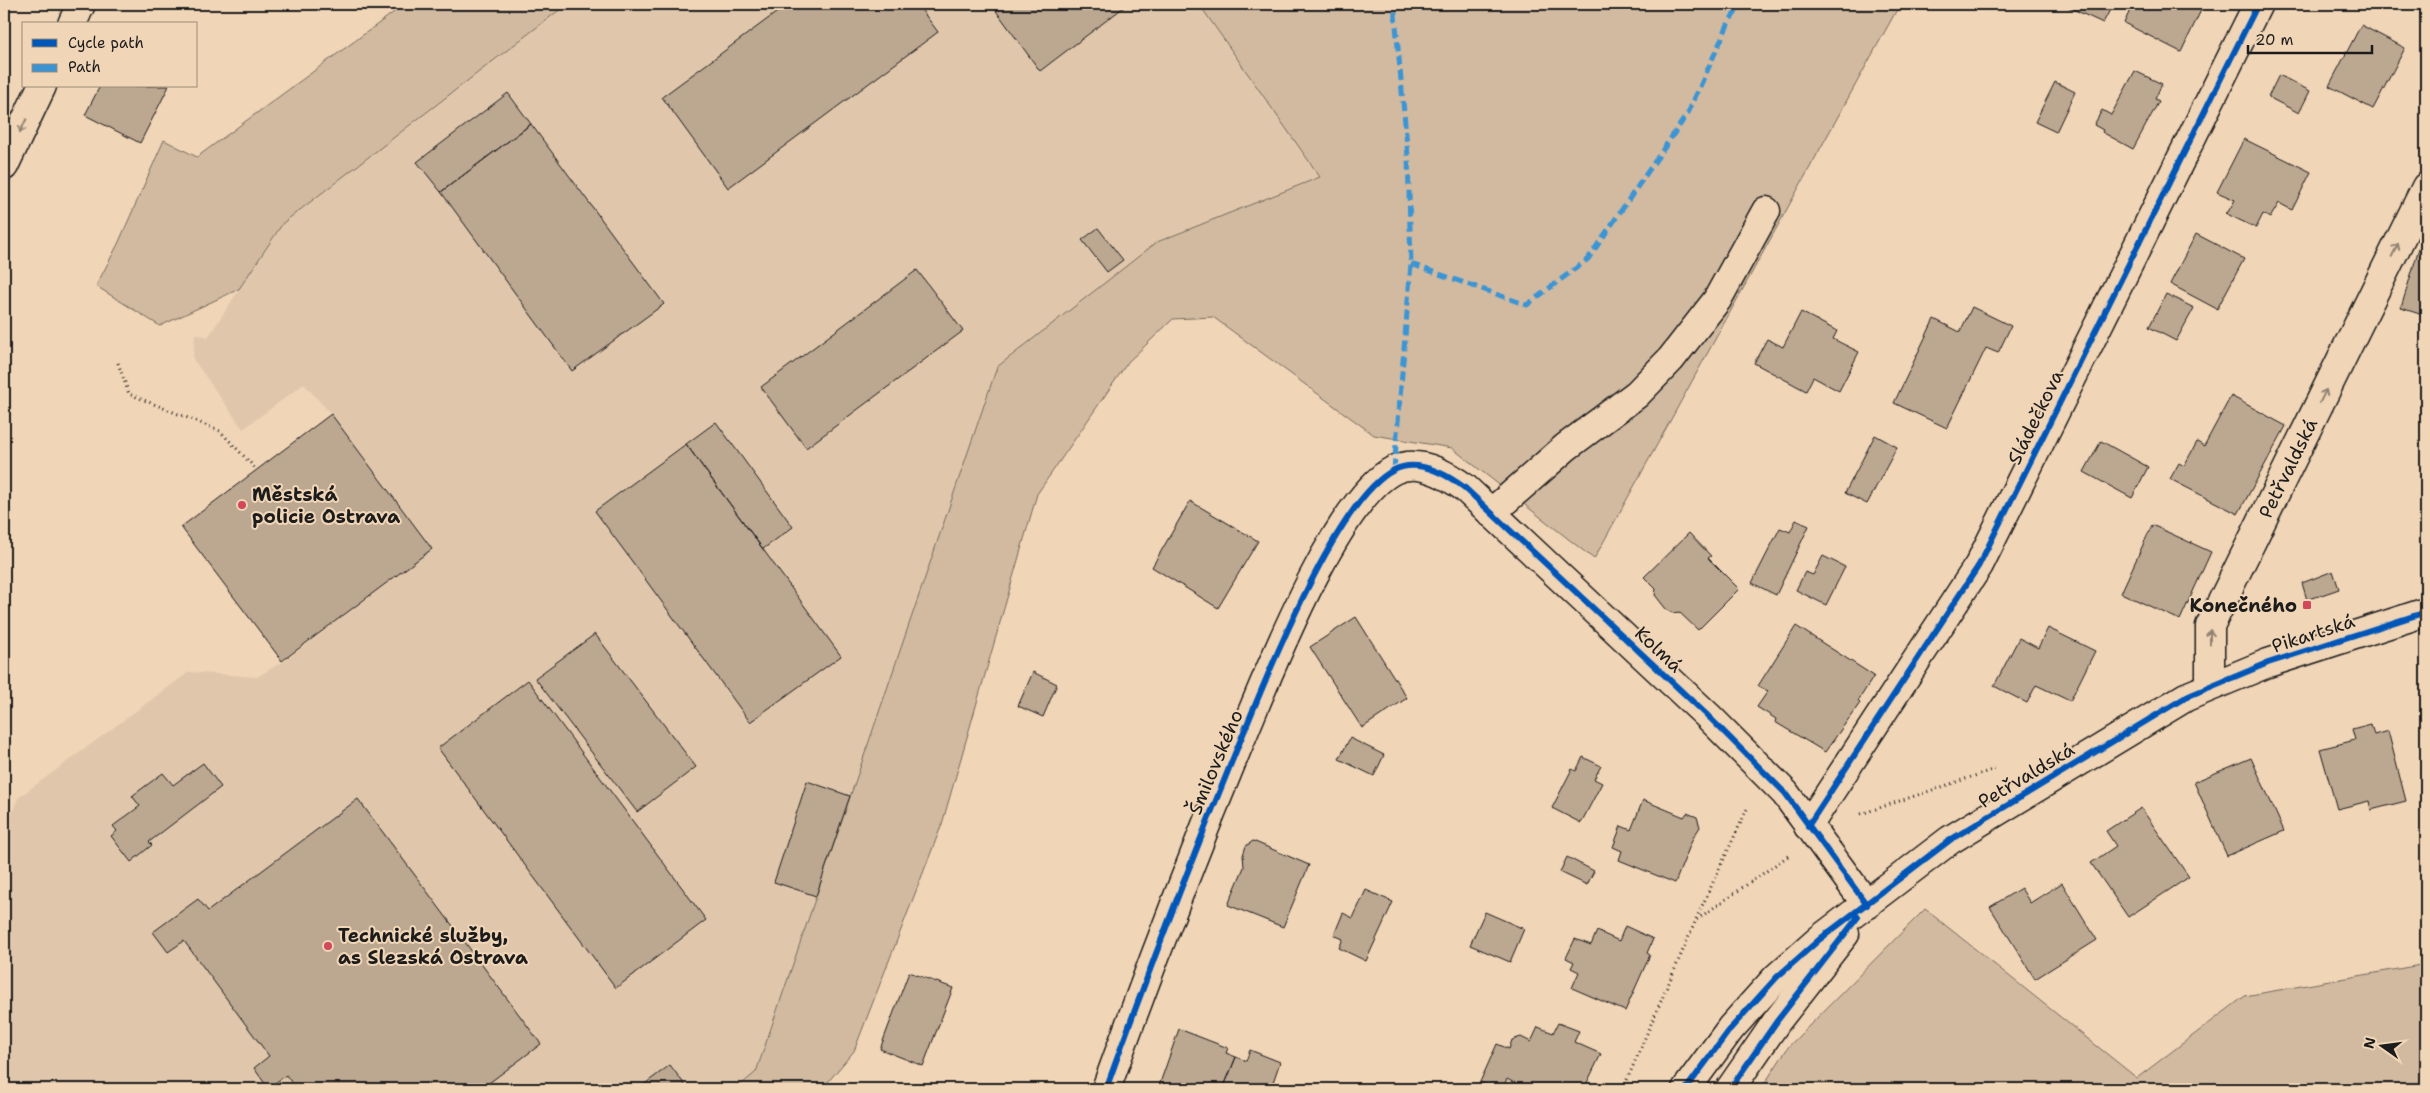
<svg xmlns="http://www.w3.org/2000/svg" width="2430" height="1093" viewBox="0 0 2430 1093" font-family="'Shantell Sans',sans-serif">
  <rect width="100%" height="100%" fill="#f0d5b7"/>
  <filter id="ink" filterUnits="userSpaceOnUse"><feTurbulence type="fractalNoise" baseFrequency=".02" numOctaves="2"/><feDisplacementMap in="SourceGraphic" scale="10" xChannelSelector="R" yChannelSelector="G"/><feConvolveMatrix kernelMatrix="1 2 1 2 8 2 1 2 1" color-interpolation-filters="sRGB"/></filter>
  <g filter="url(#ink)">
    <path fill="#e0c7ac" d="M567 4H1199L1320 177 1157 242 850 796 756 1072 736 1089H5L4 833 18 798 189 672 257 677 284 661 432 548 331 414 304 384 243 429 193 359 195 334 208 337 283 223Z"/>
    <path fill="#d1baa0" stroke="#766b5e" d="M405 4H567L283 223 239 289 160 326 96 286 118 244 164 140 197 157Z
      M1199 4H1900L1594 559 1452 448 1374 435 1213 317 1173 319 1128 362 1037 494 942 824 854 1051 822 1089H736L756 1072 997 367 1157 242 1320 177Z
      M1925 909 2137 1078 2245 996 2426 964V1089H1761L1789 1046Z"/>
    <path fill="#bca791" stroke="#1c1c1c" d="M788 4H917L938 32 728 188 662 97Z
      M991 4H1128L1040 71Z
      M2067 4H2113L2103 23 2066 6Z
      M2133 4H2204L2181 52 2124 23Z
      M2361 25 2405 48 2373 109 2329 86Z
      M2135 71 2162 84 2155 99 2159 101 2133 149 2102 132 2103 130 2094 125 2102 110 2111 115Z
      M2279 75 2310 91 2299 113 2268 97Z
      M2055 82 2075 92 2056 132 2035 122Z
      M100 86H169L140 143 85 115Z
      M508 93 531 124 441 192 417 162Z
      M531 124 664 304 572 371 441 192Z
      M2244 139 2311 172 2292 210 2279 203 2270 218 2263 214 2256 228 2225 213 2228 212 2235 200 2217 192Z
      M1098 228 1123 260 1107 272 1082 240Z
      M2196 234 2244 259 2217 309 2170 284Z
      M2419 248 2426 250V316L2401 308Z
      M917 270 963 331 806 448 761 387Z
      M2166 294 2194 308 2176 341 2149 327Z
      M1972 307 2011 326 1998 353 1986 348 1947 428 1894 403 1934 319 1960 332Z
      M1801 312 1837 331 1833 339 1859 352 1839 391 1813 377 1806 391 1754 363 1767 339 1783 347Z
      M2231 396 2286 426 2238 514 2170 479 2179 463 2184 466 2197 442 2204 446Z
      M331 414 432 549 282 661 181 527Z
      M716 422 793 527 763 549 686 444Z
      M1875 435 1897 447 1867 504 1845 493Z
      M2101 441 2148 467 2132 498 2084 472Z
      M686 444 841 656 750 722 595 511Z
      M1190 501 1258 541 1218 608 1152 567Z
      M1796 520 1809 526 1776 595 1752 583 1780 528 1790 532Z
      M2152 525 2211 552 2180 620 2121 593Z
      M1689 533 1711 556 1708 558 1739 589 1698 630 1679 612 1673 613 1666 609 1655 595 1656 589 1644 577Z
      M1823 556 1845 567 1826 605 1796 590 1805 572 1813 575Z
      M2333 571 2339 589 2307 600 2302 583Z
      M1356 617 1407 698 1362 728 1310 647Z
      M1796 626 1874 676 1858 701 1860 703 1825 752 1775 722 1776 719 1757 707 1768 691 1758 686Z
      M2048 628 2095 651 2070 701 2036 685 2027 703 1994 686 2019 638 2038 648Z
      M595 634 696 767 637 812 535 678Z
      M1033 672 1057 684 1043 717 1018 706Z
      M528 680 706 920 616 988 438 748Z
      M2371 724 2374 735 2388 731 2406 801 2371 810 2369 801 2337 809 2320 749 2355 740 2352 729Z
      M1350 738 1384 755 1374 776 1339 759Z
      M1583 757 1601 766 1594 779 1602 783 1581 823 1552 808 1572 769 1576 771Z
      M2251 758 2284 831 2227 856 2194 782Z
      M203 763 221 787 149 842 152 845 131 862 111 836 117 831 113 826 140 806 132 796 163 773 173 785Z
      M807 781 850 796 816 896 774 882Z
      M358 799 541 1044 481 1089H296L286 1075 268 1088 254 1068 269 1056 184 941 168 952 153 932 198 899 208 911Z
      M1643 800 1684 817 1687 813 1697 817 1700 827 1693 838 1675 883 1619 860 1622 851 1613 847 1621 826 1631 830Z
      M2141 808 2189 877 2128 917 2091 863 2116 846 2106 831Z
      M1253 841 1309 865 1283 927 1228 905 1244 867 1243 855 1246 846Z
      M1567 857 1594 871 1587 885 1560 872Z
      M2062 883 2097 940 2035 979 1990 907 2021 888 2030 903Z
      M1366 890 1393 902 1366 961 1339 948 1343 939 1334 935 1343 913 1353 918Z
      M1485 912 1524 929 1510 962 1470 945Z
      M1625 926 1653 939 1647 953 1650 955 1625 1011 1572 988 1579 972 1571 968 1574 962 1566 958 1575 939 1591 945 1597 931 1619 941Z
      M909 972 953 988 923 1066 880 1049Z
      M1558 1023 1579 1031 1574 1042 1601 1054 1584 1089H1526L1507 1079 1502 1089H1495L1480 1082 1497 1044 1509 1049 1512 1040 1521 1037 1531 1042 1538 1027 1553 1033Z
      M1179 1029 1228 1048 1226 1053 1236 1057 1223 1089H1176L1160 1083Z
      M1250 1050 1280 1062 1271 1088 1223 1089 1236 1057 1246 1061Z
      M670 1065 688 1089H638Z"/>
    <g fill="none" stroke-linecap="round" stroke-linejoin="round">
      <g stroke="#1c1c1c" stroke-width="31">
        <g id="minor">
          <path d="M72 24 81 4"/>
          <path d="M4 166 42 86"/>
          <path d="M1491 513 1566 447 1637 394 1671 359 1717 300 1766 211"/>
          <path id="s1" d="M2210 686V626L2426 187"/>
          <path d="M1808 826 1979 565 2258 4"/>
          <path d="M1106 1089C1150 967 1196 847 1246 727 1271 667 1338 498 1394 470 1418 458 1446 474 1465 488L1708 716 1785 793 1867 905"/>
          <path d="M1686 1089 1731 1028 1777 977 1820 939 1950 840 2186 697 2268 663 2426 612"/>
          <path d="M1730 1089 1777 1021 1845 934"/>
        </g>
      </g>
      <path stroke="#1c1c1c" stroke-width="3" stroke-dasharray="1 4" stroke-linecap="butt" d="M118 363 129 394 220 431 257 470
        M1861 814 1995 769
        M1696 919 1748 807
        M1623 1089 1696 920 1788 856"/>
      <use href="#minor" stroke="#f0d5b7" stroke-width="28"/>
      <path stroke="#3a94d4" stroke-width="5" stroke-dasharray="10 5" stroke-linecap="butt" d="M1411 264 1527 305 1588 259 1688 113 1730 20 1742 4
        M1394 470 1411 264 1408 156 1394 4"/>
      <g stroke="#f0d5b7" stroke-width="9">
        <path id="cycleway" d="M1808 826 1979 565 2258 4
          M1106 1089C1150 967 1196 847 1246 727 1271 667 1338 498 1394 470 1418 458 1446 474 1465 488L1708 716 1785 793 1867 905
          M1686 1089 1731 1028 1777 977 1820 939 1950 840 2186 697 2268 663 2426 612
          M1730 1089 1777 1021 1858 917"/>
      </g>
      <use href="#cycleway" stroke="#0057b8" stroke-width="6"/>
    </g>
    <defs><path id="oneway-shaft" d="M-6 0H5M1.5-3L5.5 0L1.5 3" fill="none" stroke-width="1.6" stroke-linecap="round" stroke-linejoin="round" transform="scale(1.25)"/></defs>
    <g stroke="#918271">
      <use href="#oneway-shaft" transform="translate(23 126) rotate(116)"/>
      <use href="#oneway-shaft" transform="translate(2395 250) rotate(-64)"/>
      <use href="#oneway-shaft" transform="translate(2323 396) rotate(-64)"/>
      <use href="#oneway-shaft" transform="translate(2210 637) rotate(-90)"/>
    </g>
  </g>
  <g fill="#d1495b" stroke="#f0d5b7" stroke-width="2">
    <circle cx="242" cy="505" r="5"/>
    <rect x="2302" y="600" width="10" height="10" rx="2.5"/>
    <circle cx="328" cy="946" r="5"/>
  </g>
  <g text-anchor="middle" stroke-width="4" stroke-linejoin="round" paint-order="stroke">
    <g font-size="19" fill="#1c1c1c" stroke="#f0d5b7">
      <text transform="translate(2035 417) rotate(-64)" y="7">Sládečkova</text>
      <text dy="7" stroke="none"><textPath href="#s1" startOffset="236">Petřvaldská</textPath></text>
      <text transform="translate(2313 633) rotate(-18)" y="7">Pikartská</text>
      <text transform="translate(1659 649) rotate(43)" y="7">Kolmá</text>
      <text transform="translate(1215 762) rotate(-67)" y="7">Šmilovského</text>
      <text transform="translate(2026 775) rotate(-31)" y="7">Petřvaldská</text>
    </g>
    <g font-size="19" font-weight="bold" fill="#1c1c1c" stroke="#f0d5b7" text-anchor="start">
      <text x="252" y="501">Městská<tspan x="252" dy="22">policie Ostrava</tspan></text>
      <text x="2297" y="612" text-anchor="end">Konečného</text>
      <text x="338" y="942">Technické služby,<tspan x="338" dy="22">as Slezská Ostrava</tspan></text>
    </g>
  </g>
  <rect width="2430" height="1093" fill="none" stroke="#f0d5b7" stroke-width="20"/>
  <rect x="10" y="10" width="2410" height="1073" fill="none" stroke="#1c1c1c" stroke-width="2" filter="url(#ink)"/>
  <rect x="22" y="22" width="175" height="65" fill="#f0d5b7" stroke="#9b8b79"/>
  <rect x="32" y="39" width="25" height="8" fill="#0057b8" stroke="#9b8b79"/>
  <text x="68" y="48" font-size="15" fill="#1c1c1c">Cycle path</text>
  <rect x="32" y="64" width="25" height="8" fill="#3a94d4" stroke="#9b8b79"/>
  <text x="68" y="72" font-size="15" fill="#1c1c1c">Path</text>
  <g transform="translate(2382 1046) rotate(284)" stroke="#f0d5b7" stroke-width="4" paint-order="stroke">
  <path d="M0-4L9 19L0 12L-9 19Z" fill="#1c1c1c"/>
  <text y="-8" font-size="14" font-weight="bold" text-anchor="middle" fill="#1c1c1c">N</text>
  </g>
  <path d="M2248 45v8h124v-8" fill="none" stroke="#1c1c1c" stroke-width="2.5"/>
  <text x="2255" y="45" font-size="15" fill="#1c1c1c" stroke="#f0d5b7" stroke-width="4" paint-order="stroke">20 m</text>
</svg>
